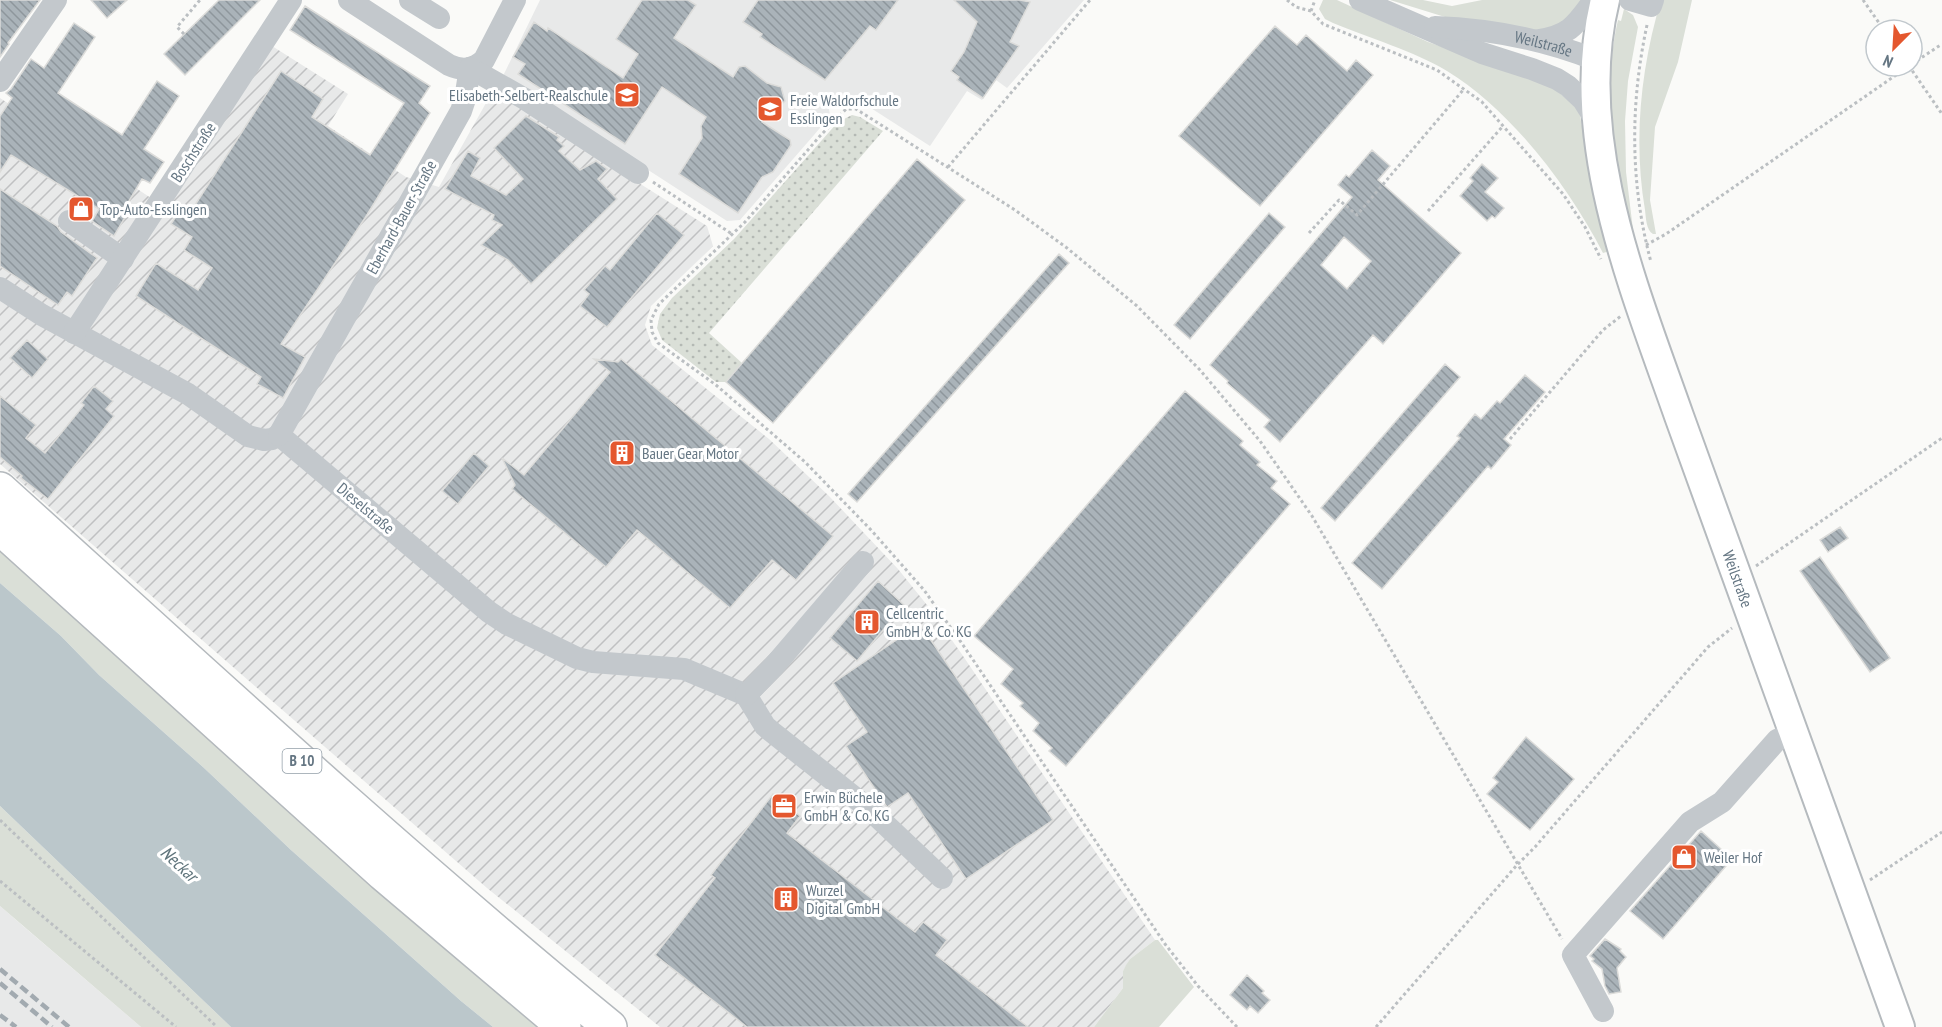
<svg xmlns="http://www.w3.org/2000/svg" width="1942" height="1027" viewBox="0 0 1942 1027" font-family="'PT Sans Narrow',sans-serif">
  <defs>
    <pattern id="industrial-furrows" width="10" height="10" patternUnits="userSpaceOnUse" patternTransform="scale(1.5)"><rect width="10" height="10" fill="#e8e9e9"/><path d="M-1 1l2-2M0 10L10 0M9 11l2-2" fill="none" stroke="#c0c1c2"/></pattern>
    <pattern id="garden-dots" width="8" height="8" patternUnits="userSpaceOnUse" patternTransform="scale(1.5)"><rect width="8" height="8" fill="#dadfd7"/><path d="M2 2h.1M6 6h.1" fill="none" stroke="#b4b9b4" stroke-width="1.8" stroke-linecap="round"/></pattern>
    <pattern id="building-back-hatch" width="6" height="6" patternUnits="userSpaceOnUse" patternTransform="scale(1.5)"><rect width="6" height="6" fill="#aab3b9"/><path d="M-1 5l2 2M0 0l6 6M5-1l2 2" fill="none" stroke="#8e969c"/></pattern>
  </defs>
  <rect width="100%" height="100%" fill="#fafaf8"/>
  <path fill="#e8e9e9" d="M540 0H1084L1007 88 996 80 982 100 967 91 930 146 863 103 843 99 828 102 830 116 814 135 740 220 727 221 503 76Z
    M0 906 23 926 141 1027H0Z"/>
  <path fill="url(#industrial-furrows)" d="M272 46 348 94 328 126 406 177 439 187 491 94 513 99 611 161 642 185 707 226 713 246 651 306 645 325 652 345 769 439 829 496 898 569 927 605 961 653 1155 940 1130 959 1123 971V988L1094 1027H660L487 888 0 464V98L166 208Z"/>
  <path fill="#dadfd7" d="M1323 0H1337L1428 42 1548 83 1579 110 1588 160 1610 251 1603 253C1569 187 1511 110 1447 71 1414 51 1369 38 1333 23L1325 19 1319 9Z
    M1390 0H1423L1452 6 1482 0H1582L1573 17 1548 32 1445 17Z
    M1661 0H1692L1678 62 1655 127 1650 200 1656 234H1653C1646 230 1646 218 1645 210 1633 140 1641 67 1661 0Z
    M1624 9 1633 15 1638 27 1628 81 1625 121 1626 172 1634 238 1632 237C1617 167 1601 92 1618 20L1621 21Z
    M0 550C178 711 353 875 538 1027H493L461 1001 291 850 203 767 99 675 61 636 0 583Z
    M0 806 231 1027H141L0 906Z
    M1155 940H1158L1194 987 1159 1027H1094L1123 988V971L1126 965 1130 959Z"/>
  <path fill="url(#garden-dots)" d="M852 115 860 117 883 131 709 333 742 363 726 382H716L662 340 657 328 660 314 672 298 734 239 838 122Z"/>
  <path fill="#bbc7cb" d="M0 583 61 636 99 675 203 767 291 850 461 1001 493 1027H231L0 806Z"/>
  <path fill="url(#building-back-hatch)" stroke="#dcdcda" stroke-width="1.5" fill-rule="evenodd" d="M0 0H40L8 43 9 44 0 57Z
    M91 0H127L107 18Z
    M219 0H260L185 75 164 54Z
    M642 0H688L696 5 674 38 733 77 739 67 745 66 767 83 781 87 785 101 762 122 790 140 791 145 773 172 762 177 738 213 679 174 702 138 701 126 706 117 662 87 625 144 518 74 525 64 513 57 534 22 547 31 548 28 623 78 638 54 616 39Z
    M758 0H898L876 30 870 26 825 80 760 37 762 34 743 22Z
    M954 0H1020L1030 2 1010 42 1019 46 983 98 957 80 959 77 951 71 964 52 977 22Z
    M305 6 430 86 419 103 430 113 365 218 281 344 305 357 283 398 257 384 261 377 136 296 156 263 198 290 212 268 184 250 192 237 171 224 182 207 190 213 281 71 323 99 312 117 370 155 404 103 290 30Z
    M74 23 95 37 58 93 122 135 157 81 179 96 144 149 164 162 150 183 142 179 123 211 127 214 114 236 92 221 99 209 11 155 0 172V116L12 98 6 93 11 89 31 59 44 68Z
    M1275 26 1297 45 1306 35 1347 71 1356 60 1373 75 1260 206 1179 136Z
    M526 116 559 137 557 140 564 146 559 151 580 170 596 161 607 169 598 179 617 199 531 284 508 260 481 245 502 225 492 220 494 215 445 189 468 151 480 158 471 176 506 195 523 179 494 148Z
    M1372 150 1390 166 1378 180 1461 253 1383 344 1373 335 1280 442 1264 427 1270 420 1227 383 1228 381 1210 365 1352 197 1338 185 1346 175 1349 177ZM1344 237 1371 261 1347 289 1321 265Z
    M917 159 965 200 773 423 726 382Z
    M1482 164 1498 178 1485 192 1504 208 1495 218 1492 216 1487 221 1460 196 1473 181 1470 178Z
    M0 189 57 226 61 232 97 258 72 296 67 292 58 305 0 266Z
    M657 213 684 235 607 327 580 306 589 294 584 290 605 266 610 270Z
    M1269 213 1285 227 1190 339 1174 325Z
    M1059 254 1069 263 857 502 848 494Z
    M27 340 48 359 32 378 10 358Z
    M594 359 618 362 621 359 833 536 796 580 772 560 730 608 637 530 606 567 512 489 515 485 502 458 524 475 610 372Z
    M1445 364 1460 377 1335 521 1321 508Z
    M1525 375 1545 392 1504 439 1511 445 1491 469 1488 466 1382 589 1352 563 1460 438 1457 436 1475 414 1481 419 1497 401 1500 403Z
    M94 386 113 401 106 409 114 416 48 499 21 478 22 476 0 457V396L36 425 26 438 45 453 84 405 81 403Z
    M1185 391 1243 441 1240 445 1260 462 1257 465 1277 481 1271 488 1290 504 1066 766 1049 751 1052 748 1033 731 1039 723 1020 706 1023 703 1001 684 1013 669 974 636Z
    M474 453 489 466 458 504 442 491Z
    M1840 527 1848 538 1828 552 1820 540Z
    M1820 557 1890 658 1870 672 1800 571Z
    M878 581 904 605 857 661 830 638Z
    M920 624 1053 820 966 879 908 793 887 807 846 746 867 732 833 683Z
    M1526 737 1574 779 1530 830 1487 794 1498 782 1493 778Z
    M773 794 800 816 787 833 915 932 923 922 947 940 936 955 1028 1027H747L655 955 715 878 711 875Z
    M1701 831 1732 859 1663 939 1630 911Z
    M1605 939 1621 949 1620 951 1626 957 1617 968 1621 992 1609 994 1605 986 1602 969 1592 961 1594 959 1590 956Z
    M1247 975 1264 991 1262 993 1270 1000 1258 1013 1250 1006 1247 1010 1230 995Z"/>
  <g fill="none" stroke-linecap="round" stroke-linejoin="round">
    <g stroke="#b5babe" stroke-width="32">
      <g id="major">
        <path id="s2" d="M1605 0C1571 138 1634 288 1679 416L1900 1027"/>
      </g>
    </g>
    <g stroke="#b4b9bd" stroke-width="36">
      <path id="highway" d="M0 489C201 671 400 855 610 1027
        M0 528 383 874 564 1027"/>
    </g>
    <path stroke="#bbbfc2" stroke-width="3" stroke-dasharray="3 3" stroke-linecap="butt" d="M1287 0 1296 7 1311 11 1323 24 1437 70 1482 102 1563 194 1585 227 1601 259
      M1863 0 1884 30
      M1311 11 1315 0
      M1647 25C1630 104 1630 184 1651 262
      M184 34 177 27 200 0
      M1912 64 1942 44
      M948 167 1090 0
      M653 182 732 234
      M1428 211 1503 126
      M1309 233 1339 200 1357 215 1464 89
      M1646 245 1666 234 1886 82 1909 66 1942 114
      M1510 439 1585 351 1603 330 1621 316
      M1756 566 1942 438
      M0 820 217 1027
      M1870 880 1942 832
      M0 881 176 1027
      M1237 1027 1198 986 1165 944 963 645 924 590 872 531 805 462 716 385 658 343 652 332 651 320 659 304 745 222 820 136 846 109H856L1015 210 1067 248 1137 306 1200 370 1260 441 1312 516 1562 939
      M1376 1027 1517 865 1535 847 1708 647 1732 628"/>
    <g stroke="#c3c8cc" stroke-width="22">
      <path d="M349 0 449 65C462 71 473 70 484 60L515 0"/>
      <path d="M410 0 439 18"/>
      <path d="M1360 0 1482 53 1532 69 1557 79 1568 86 1583 100 1598 124"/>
      <path d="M1630 0 1651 6 1653 0"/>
      <path id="s1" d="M1435 27C1490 29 1546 40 1596 60"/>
      <path d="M1539 40C1571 35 1576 24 1594 0"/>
      <path d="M470 68 525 99 638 173"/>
      <path d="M0 81 56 0"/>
      <path d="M69 221 123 259"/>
      <path d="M0 288 42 315 188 394 248 436 264 440 272 439 279 435"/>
      <path d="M74 333 291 0"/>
      <path d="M279 435 489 612 507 624 577 658 593 662 684 669 746 695"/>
      <path d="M279 435 461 111 465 99 470 68"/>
      <path d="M746 695 765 726 772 732 868 808 942 878"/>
      <path d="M746 695 774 666 863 562"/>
      <path d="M1603 1011 1573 955 1690 822 1722 802 1777 740 1794 733"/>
    </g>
    <use href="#major" stroke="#fff" stroke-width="28"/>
    <use href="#highway" stroke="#fff" stroke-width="33"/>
    <path stroke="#a2aab0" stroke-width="4.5" stroke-dasharray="9 4.5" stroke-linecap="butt" d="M0 969 69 1027
      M0 983 52 1027
      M0 1015 16 1027"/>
  </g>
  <defs>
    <g id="school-square" transform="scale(1.35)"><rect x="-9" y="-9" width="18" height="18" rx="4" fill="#e4572e" stroke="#fff"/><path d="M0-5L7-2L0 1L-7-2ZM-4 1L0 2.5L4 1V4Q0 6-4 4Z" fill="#fff"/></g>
    <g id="shop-square" transform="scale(1.35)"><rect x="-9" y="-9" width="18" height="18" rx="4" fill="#e4572e" stroke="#fff"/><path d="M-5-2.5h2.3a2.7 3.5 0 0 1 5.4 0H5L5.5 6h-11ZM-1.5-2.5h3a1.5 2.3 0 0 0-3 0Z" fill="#fff"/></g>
    <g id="building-square" transform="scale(1.35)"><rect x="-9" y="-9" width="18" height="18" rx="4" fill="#e4572e" stroke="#fff"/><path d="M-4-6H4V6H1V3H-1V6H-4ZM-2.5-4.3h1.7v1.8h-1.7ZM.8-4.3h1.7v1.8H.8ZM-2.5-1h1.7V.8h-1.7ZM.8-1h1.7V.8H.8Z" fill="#fff"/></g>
    <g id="office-square" transform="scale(1.35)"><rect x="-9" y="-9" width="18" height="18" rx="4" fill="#e4572e" stroke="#fff"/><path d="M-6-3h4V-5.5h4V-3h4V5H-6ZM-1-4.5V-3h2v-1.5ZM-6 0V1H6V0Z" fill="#fff"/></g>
  </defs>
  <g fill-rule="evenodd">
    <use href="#school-square" x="627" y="95"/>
    <use href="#school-square" x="770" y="109"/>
    <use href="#shop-square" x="81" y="209"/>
    <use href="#building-square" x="622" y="453"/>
    <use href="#building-square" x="867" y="622"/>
    <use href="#office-square" x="784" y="806"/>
    <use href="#shop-square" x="1684" y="857"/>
    <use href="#building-square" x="786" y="899"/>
  </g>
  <g text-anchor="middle" stroke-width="6" stroke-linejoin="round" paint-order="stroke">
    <rect fill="#fff" stroke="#939fa8" stroke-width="1.5" x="282.5" y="749" width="39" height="24" rx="4.5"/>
    <g font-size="15" font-weight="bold" fill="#657683">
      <text x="302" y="766">B 10</text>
    </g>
    <g font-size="16" fill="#657683" stroke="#fff">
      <text dy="6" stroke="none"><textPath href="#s1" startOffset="110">Weilstraße</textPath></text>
      <text transform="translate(193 152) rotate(-57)" y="6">Boschstraße</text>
      <text transform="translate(401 217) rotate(-61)" y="6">Eberhard-Bauer-Straße</text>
      <text transform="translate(366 508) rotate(40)" y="6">Dieselstraße</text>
      <text dy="6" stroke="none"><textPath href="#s2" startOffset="602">Weilstraße</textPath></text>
    </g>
    <g font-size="16" fill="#657683" stroke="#fff" text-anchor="start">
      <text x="608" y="101" text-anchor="end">Elisabeth-Selbert-Realschule</text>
      <text x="790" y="106">Freie Waldorfschule<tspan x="790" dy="18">Esslingen</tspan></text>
      <text x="100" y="215">Top-Auto-Esslingen</text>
      <text x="642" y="459">Bauer Gear Motor</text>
      <text x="886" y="619">Cellcentric<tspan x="886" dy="18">GmbH &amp; Co. KG</tspan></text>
      <text x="804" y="803">Erwin Büchele<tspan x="804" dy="18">GmbH &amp; Co. KG</tspan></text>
      <text x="1704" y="863">Weiler Hof</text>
      <text x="806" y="896">Wurzel<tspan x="806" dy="18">Digital GmbH</tspan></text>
    </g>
    <g font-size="18" font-style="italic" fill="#60757c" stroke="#fff">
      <text transform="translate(179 864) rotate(43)" y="6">Neckar</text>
    </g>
  </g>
  <g transform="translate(1894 48) rotate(204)"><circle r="28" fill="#ffffff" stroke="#c1c8cd" stroke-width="1.5"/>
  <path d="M0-4.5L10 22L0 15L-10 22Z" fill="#e4572e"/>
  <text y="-9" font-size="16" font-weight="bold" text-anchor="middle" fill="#657683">N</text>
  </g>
</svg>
